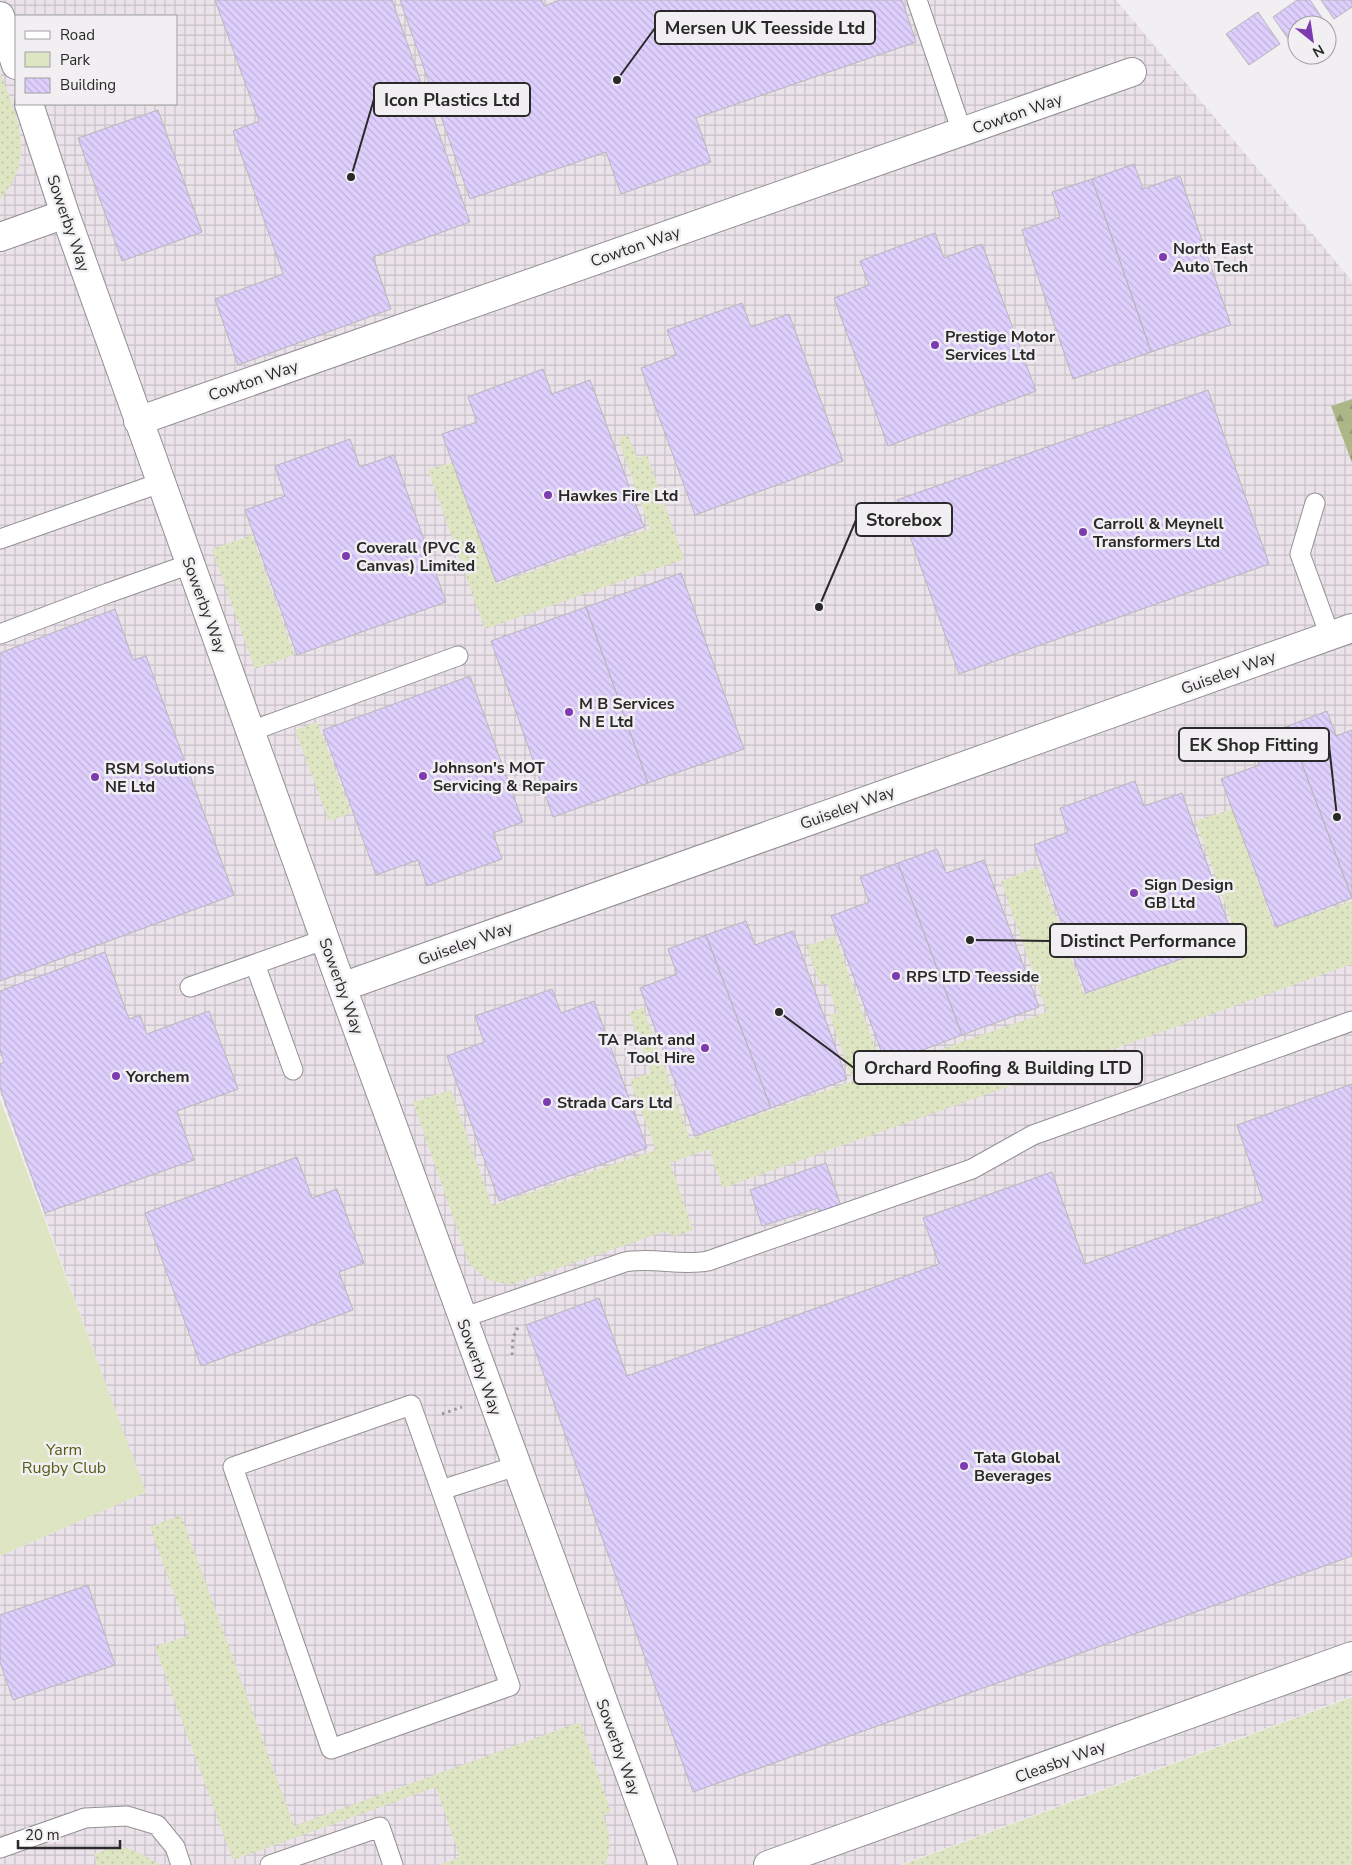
<svg xmlns="http://www.w3.org/2000/svg" width="1352" height="1865" viewBox="0 0 1352 1865" font-family="'Nunito Sans',sans-serif">
  <defs>
    <pattern id="industrial-grid" width="8" height="8" patternUnits="userSpaceOnUse" patternTransform="scale(1.25)"><rect width="8" height="8" fill="#ebe2ea"/><path d="M0 4h8M4 0v8" fill="none" stroke="#cac2c9"/></pattern>
    <pattern id="grass-dots" width="8" height="8" patternUnits="userSpaceOnUse" patternTransform="scale(1.25)"><rect width="8" height="8" fill="#dee5c2"/><path d="M2 2h.1M6 6h.1" fill="none" stroke="#bfc4a7" stroke-width="1.8" stroke-linecap="round"/></pattern>
    <pattern id="forest-firs" width="22" height="20" patternUnits="userSpaceOnUse" patternTransform="scale(1.25)"><rect width="22" height="20" fill="#adb687"/><path d="M5 1l3.5 6h-7zM16 11l3.5 6h-7z" fill="#8d946f"/></pattern>
    <pattern id="building-back-hatch" width="6" height="6" patternUnits="userSpaceOnUse" patternTransform="scale(1.25)"><rect width="6" height="6" fill="#decffd"/><path d="M-1 5l2 2M0 0l6 6M5-1l2 2" fill="none" stroke="#bfb2d9"/></pattern>
  </defs>
  <rect width="100%" height="100%" fill="#f1eff1"/>
  <path fill="url(#industrial-grid)" fill-rule="evenodd" d="M0 0H1116L1352 281V399L1331 406 1352 463V1696L900 1865H0V1556L145 1492 0 1093ZM16 16H176V104H16Z"/>
  <path fill="url(#grass-dots)" d="M0 72C13 108 32 143 13 181 10 187 4 194 0 200Z
    M628 435 637 458 647 455 684 559 485 629 428 470 453 462 497 584 650 529 618 438Z
    M252 535 294 655 255 669 212 549Z
    M317 722 351 813 329 821 295 730Z
    M1232 809 1274 928 1352 901V964L723 1188 709 1149 670 1163 693 1230 675 1236 666 1231 512 1284C489 1282 485 1279 469 1263L413 1102 451 1090 492 1206 656 1150 630 1080 651 1073 629 1012 643 1008 690 1139 853 1081 830 1015 837 1012 827 983 821 985 806 946 835 936 883 1070 1047 1012 1001 881 1038 867 1084 995 1238 940 1196 821Z
    M181 1515 294 1826 580 1722 611 1812 603 1816C610 1835 612 1845 605 1865H439L460 1857 436 1787 233 1860 155 1647 189 1635 150 1527Z
    M1352 1697V1865H902Z
    M126 1848 144 1855 159 1865H98L94 1854 109 1849Z"/>
  <path fill="url(#forest-firs)" d="M1352 399V463L1331 406Z"/>
  <path fill="#dee5c2" d="M0 1099 146 1492 0 1556Z"/>
  <path fill="url(#building-back-hatch)" stroke="#b8b7ba" d="M215 0H392L470 222 373 257 391 309 238 365 215 299 283 274 233 131 259 121Z
    M400 0H542L544 6 560 0H902L916 42 696 118 711 162 621 194 606 152 470 199Z
    M1297 0H1310L1326 24 1297 25V44L1293 46 1273 17Z
    M1321 0H1352V7L1334 19Z
    M1258 12 1280 44 1249 65 1226 34Z
    M158 110 202 232 122 261 78 138Z
    M1134 164 1143 189 1180 176 1231 325 1151 352 1092 179Z
    M1092 179 1151 352 1073 379 1022 230 1060 217 1052 192Z
    M935 233 944 258 982 244 1036 391 888 446 834 298 869 285 860 261Z
    M742 303 751 327 789 314 843 461 695 515 641 368 676 355 667 330Z
    M543 369 552 394 590 380 644 527 496 582 442 434 477 422 468 397Z
    M1208 390 1269 564 959 674 897 500Z
    M350 439 360 467 394 455 446 602 297 655 245 510 285 496 275 466Z
    M681 573 744 749 648 783 586 607Z
    M586 607 648 783 553 817 491 641Z
    M115 609 133 660 146 656 234 895 0 981V653Z
    M470 676 523 822 493 833 502 859 427 886 418 860 376 875 323 730Z
    M1327 711 1336 736 1352 730V898L1288 726Z
    M1288 726 1352 898 1276 927 1221 779 1259 765 1250 740Z
    M1135 781 1144 806 1182 793 1234 940 1086 993 1034 845 1068 832 1060 808Z
    M937 849 946 873 984 860 1039 1007 962 1035 898 863Z
    M898 863 962 1035 886 1064 831 916 869 902 860 877Z
    M746 921 755 945 793 931 847 1079 771 1108 706 935Z
    M706 935 771 1108 695 1136 640 988 677 974 668 949Z
    M105 952 129 1019 140 1015 147 1034 209 1011 238 1089 177 1111 194 1160 45 1213 0 1088V1064L4 1062 0 1050V991Z
    M552 989 561 1013 594 1001 647 1148 499 1201 447 1056 484 1042 475 1016Z
    M1352 1084V1556L693 1792 526 1325 599 1298 627 1376 939 1264 923 1218 1052 1172 1085 1264 1263 1201 1237 1125Z
    M297 1157 312 1198 337 1189 364 1263 339 1272 353 1310 201 1366 145 1213Z
    M826 1163 842 1209 821 1217 818 1208 762 1226 750 1190Z
    M88 1585 115 1665 13 1700 0 1662V1615Z"/>
  <g fill="none" stroke-linecap="round" stroke-linejoin="round">
    <g stroke="#939193" stroke-width="21">
      <path id="lane" d="M917 0 962 132
        M1315 503 1300 554 1330 636
        M0 539 160 483
        M0 634 108 593 190 564
        M251 731 458 656
        M255 964 293 1070
        M190 987 326 939
        M462 1318 625 1262C653 1257 680 1266 708 1261L972 1169 1033 1135 1352 1021
        M441 1490 411 1405 233 1467 331 1749 510 1686 441 1490 516 1466
        M0 1848 85 1818 127 1816 157 1825 175 1847 181 1865
        M270 1865 380 1827 393 1865"/>
    </g>
    <g stroke="#939193" stroke-width="30">
      <path id="street" d="M0 16 16 65
        M29 104 65 214 342 987 663 1865
        M0 237 65 214
        M138 421 1132 72
        M342 987 1352 628
        M768 1865 1352 1656"/>
    </g>
    <path stroke="#9a999a" stroke-width="3" stroke-dasharray="2.5 4" stroke-linecap="butt" d="M512 1355 513 1338 518 1327
      M442 1414 462 1407"/>
    <use href="#lane" stroke="#fff" stroke-width="19"/>
    <use href="#street" stroke="#fff" stroke-width="28"/>
  </g>
  <g fill="#7c3baf" stroke="#f1eff1" stroke-width="2">
    <circle cx="1163" cy="257" r="5"/>
    <circle cx="935" cy="345" r="5"/>
    <circle cx="548" cy="495" r="5"/>
    <circle cx="1083" cy="532" r="5"/>
    <circle cx="346" cy="556" r="5"/>
    <circle cx="569" cy="712" r="5"/>
    <circle cx="423" cy="776" r="5"/>
    <circle cx="95" cy="777" r="5"/>
    <circle cx="1134" cy="893" r="5"/>
    <circle cx="896" cy="976" r="5"/>
    <circle cx="705" cy="1048" r="5"/>
    <circle cx="116" cy="1076" r="5"/>
    <circle cx="547" cy="1102" r="5"/>
    <circle cx="964" cy="1466" r="5"/>
  </g>
  <g text-anchor="middle" stroke-width="5" stroke-linejoin="round" paint-order="stroke">
    <g font-size="16" fill="#2a292a" stroke="#f1eff1">
      <text transform="translate(1017 113) rotate(-19)" y="6">Cowton Way</text>
      <text transform="translate(69 223) rotate(71)" y="6">Sowerby Way</text>
      <text transform="translate(635 246) rotate(-19)" y="6">Cowton Way</text>
      <text transform="translate(253 380) rotate(-19)" y="6">Cowton Way</text>
      <text transform="translate(205 605) rotate(70)" y="6">Sowerby Way</text>
      <text transform="translate(1228 672) rotate(-20)" y="6">Guiseley Way</text>
      <text transform="translate(847 807) rotate(-20)" y="6">Guiseley Way</text>
      <text transform="translate(465 943) rotate(-20)" y="6">Guiseley Way</text>
      <text transform="translate(342 986) rotate(70)" y="6">Sowerby Way</text>
      <text transform="translate(480 1367) rotate(70)" y="6">Sowerby Way</text>
      <text transform="translate(619 1747) rotate(70)" y="6">Sowerby Way</text>
      <text transform="translate(1060 1761) rotate(-20)" y="6">Cleasby Way</text>
    </g>
    <g font-size="16" font-weight="bold" fill="#2a292a" stroke="#f1eff1" text-anchor="start">
      <text x="1173" y="254">North East<tspan x="1173" dy="18">Auto Tech</tspan></text>
      <text x="945" y="342">Prestige Motor<tspan x="945" dy="18">Services Ltd</tspan></text>
      <text x="558" y="501">Hawkes Fire Ltd</text>
      <text x="1093" y="529">Carroll &amp; Meynell<tspan x="1093" dy="18">Transformers Ltd</tspan></text>
      <text x="356" y="553">Coverall (PVC &amp;<tspan x="356" dy="18">Canvas) Limited</tspan></text>
      <text x="579" y="709">M B Services<tspan x="579" dy="18">N E Ltd</tspan></text>
      <text x="433" y="773">Johnson's MOT<tspan x="433" dy="18">Servicing &amp; Repairs</tspan></text>
      <text x="105" y="774">RSM Solutions<tspan x="105" dy="18">NE Ltd</tspan></text>
      <text x="1144" y="890">Sign Design<tspan x="1144" dy="18">GB Ltd</tspan></text>
      <text x="906" y="982">RPS LTD Teesside</text>
      <text x="695" y="1045" text-anchor="end">TA Plant and<tspan x="695" dy="18">Tool Hire</tspan></text>
      <text x="126" y="1082">Yorchem</text>
      <text x="557" y="1108">Strada Cars Ltd</text>
      <text x="974" y="1463">Tata Global<tspan x="974" dy="18">Beverages</tspan></text>
    </g>
    <g font-size="16" fill="#545e14" stroke="#f1eff1">
      <text x="64" y="1455">Yarm<tspan x="64" dy="18">Rugby Club</tspan></text>
    </g>
  </g>
  <path fill="none" stroke="#2a292a" stroke-width="2" d="M617 80L655 28M351 177L374 99M819 607L856 520M1337 817L1329 745M970 940L1050 941M779 1012L854 1068"/>
  <g fill="#2a292a" stroke="#f1eff1" stroke-width="2">
    <circle cx="617" cy="80" r="5"/>
    <circle cx="351" cy="177" r="5"/>
    <circle cx="819" cy="607" r="5"/>
    <circle cx="1337" cy="817" r="5"/>
    <circle cx="970" cy="940" r="5"/>
    <circle cx="779" cy="1012" r="5"/>
  </g>
  <g fill="#f1eff1" stroke="#2a292a" stroke-width="2">
    <rect x="655" y="11" width="220" height="33" rx="5"/>
    <rect x="374" y="83" width="156" height="33" rx="5"/>
    <rect x="856" y="503" width="96" height="33" rx="5"/>
    <rect x="1179" y="728" width="150" height="33" rx="5"/>
    <rect x="1050" y="924" width="196" height="33" rx="5"/>
    <rect x="854" y="1051" width="288" height="33" rx="5"/>
  </g>
  <g font-size="18" text-anchor="middle" font-weight="bold" fill="#2a292a">
    <text x="765" y="34">Mersen UK Teesside Ltd</text>
    <text x="452" y="106">Icon Plastics Ltd</text>
    <text x="904" y="526">Storebox</text>
    <text x="1254" y="751">EK Shop Fitting</text>
    <text x="1148" y="947">Distinct Performance</text>
    <text x="998" y="1074">Orchard Roofing &amp; Building LTD</text>
  </g>
  <rect x="15" y="15" width="162" height="90" fill="#f1eff1" stroke="#a1a0a1"/>
  <rect x="25" y="31" width="25" height="8" fill="#ffffff" stroke="#a1a0a1"/>
  <text x="60" y="40" font-size="15" fill="#2a292a">Road</text>
  <rect x="25" y="52" width="25" height="15" fill="#dee5c2" stroke="#a1a0a1"/>
  <text x="60" y="65" font-size="15" fill="#2a292a">Park</text>
  <rect x="25" y="78" width="25" height="15" fill="url(#building-back-hatch)" stroke="#a1a0a1"/>
  <text x="60" y="90" font-size="15" fill="#2a292a">Building</text>
  <g transform="translate(1312 40) rotate(150)"><circle r="24" fill="#f1eff1" stroke="#a1a0a1"/>
  <path d="M0-4L9 19L0 12L-9 19Z" fill="#7c3baf"/>
  <text y="-8" font-size="14" font-weight="bold" text-anchor="middle" fill="#2a292a">N</text>
  </g>
  <path d="M18 1840v8h102v-8" fill="none" stroke="#2a292a" stroke-width="2.5"/>
  <text x="25" y="1840" font-size="15" fill="#2a292a" stroke="#f1eff1" stroke-width="4" paint-order="stroke">20 m</text>
</svg>
